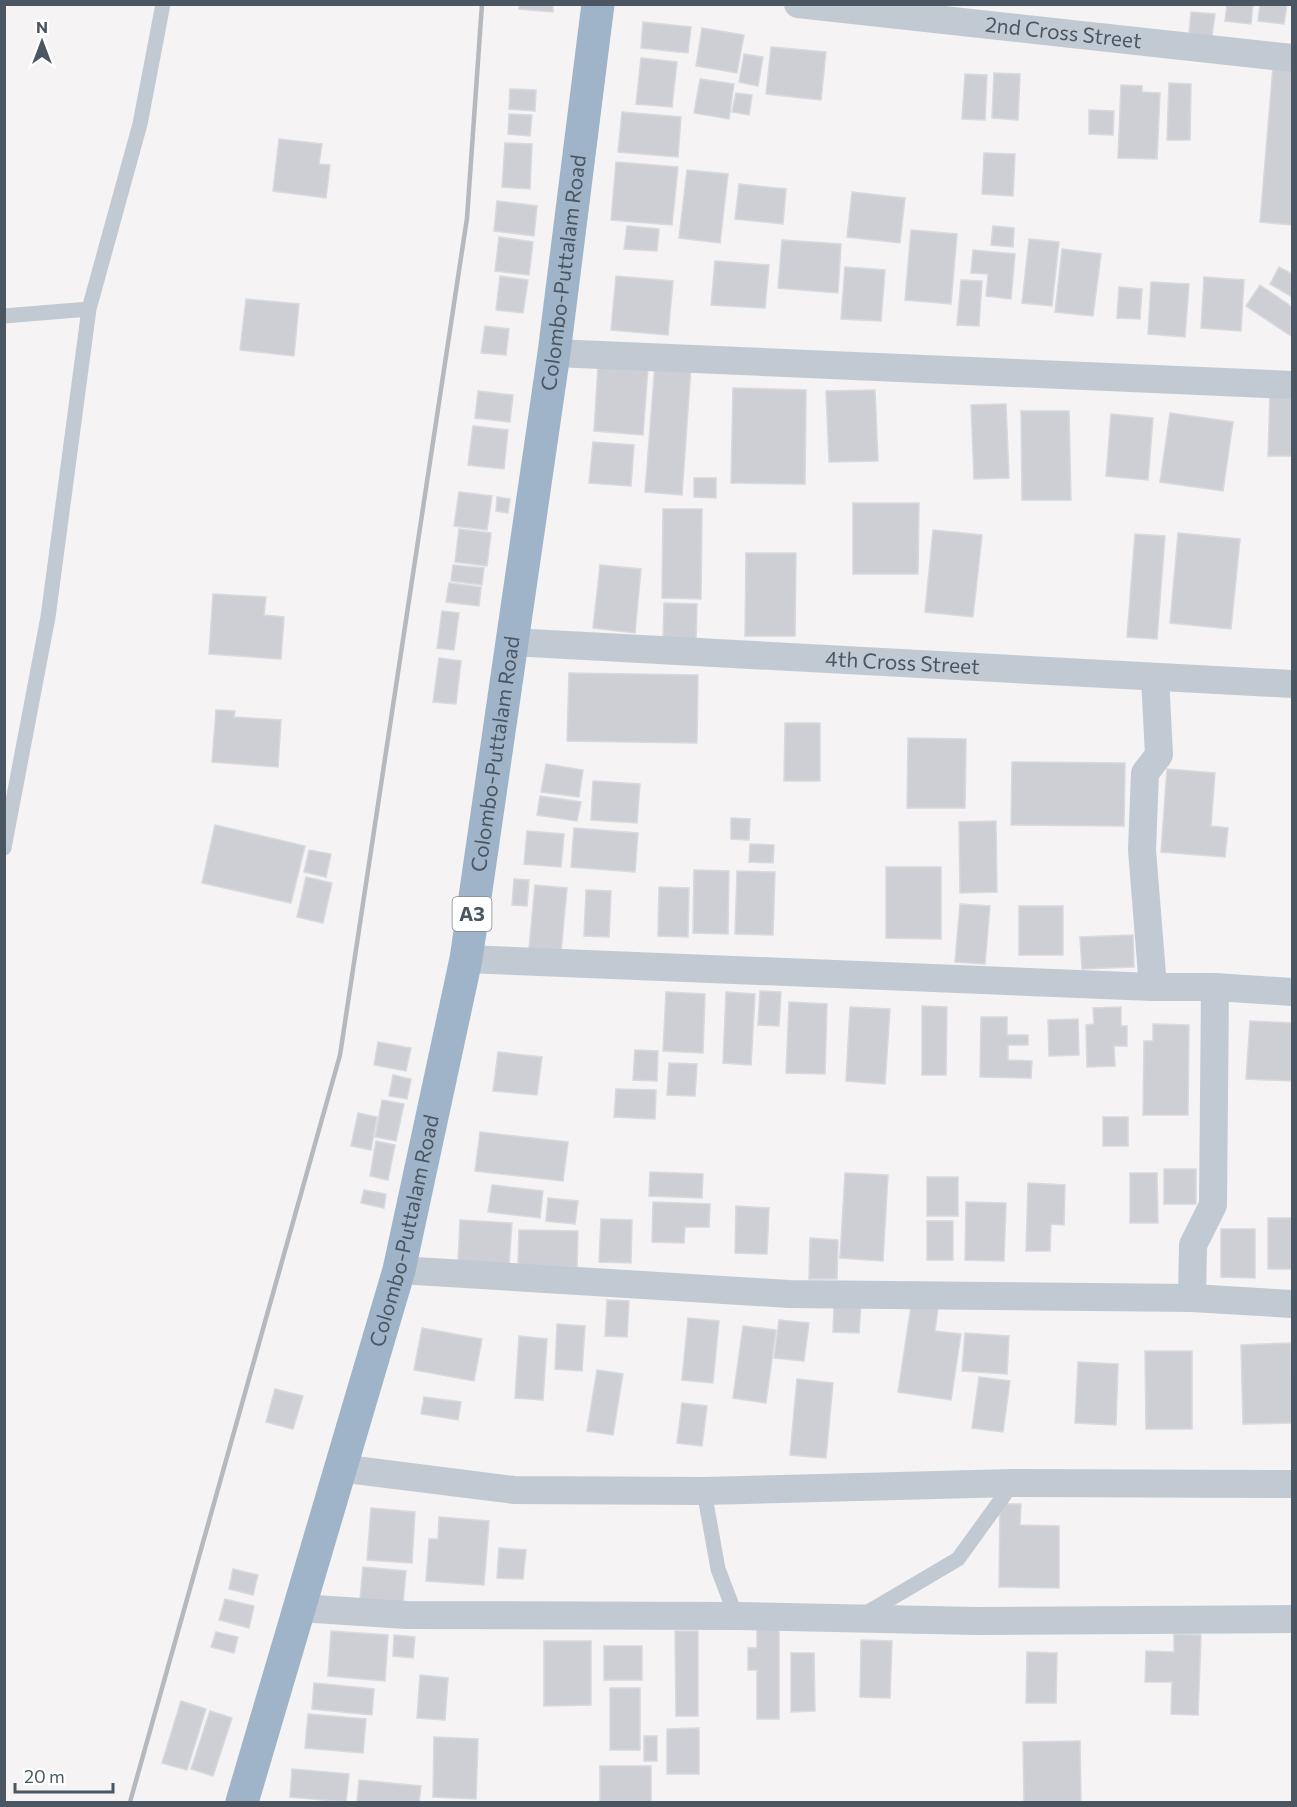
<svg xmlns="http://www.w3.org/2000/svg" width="1297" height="1807" viewBox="0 0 1297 1807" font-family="Commissioner,sans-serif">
  <rect width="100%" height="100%" fill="#f5f3f3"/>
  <path fill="#cdcfd5" stroke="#d7d9de" stroke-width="1.5" d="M519 4H553V12L519 9Z
    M1227 4H1253L1251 24 1225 21Z
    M1260 4H1287L1284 24 1258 21Z
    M1191 12 1215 14 1212 36 1189 34Z
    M643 22 691 27 688 53 641 48Z
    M702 28 744 35 737 73 696 66Z
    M771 47 826 52 821 100 766 94Z
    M744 54 763 57 758 86 739 82Z
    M641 58 677 62 672 107 636 104Z
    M1273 66 1292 67V225L1260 222Z
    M994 73 1020 74 1018 120 992 118Z
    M965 74 987 75 985 120 962 119Z
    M700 79 734 84 729 119 694 113Z
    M1169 83 1191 84 1190 140H1167Z
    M1121 85 1142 86V92L1160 93 1157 159 1118 158Z
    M510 89 536 90 535 111 509 109Z
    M736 93 752 95 749 115 732 112Z
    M1089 110 1114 111 1113 135 1089 134Z
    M622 112 681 117 678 157 618 152Z
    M509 114 532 115 530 136 508 134Z
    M279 139 322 144 319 164 330 165 326 198 273 191Z
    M505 143 532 144 530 189 502 187Z
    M984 153 1015 154 1013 196 982 194Z
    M616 162 678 167 672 225 611 220Z
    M687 170 728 174 720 243 679 238Z
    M739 184 786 189 783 224 735 219Z
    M852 192 905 198 900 243 847 237Z
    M497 201 537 206 534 236 494 231Z
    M627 226 659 229 657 251 624 249Z
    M993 226 1014 228 1013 247 991 245Z
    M911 230 957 234 951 304 905 300Z
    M499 237 533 242 529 275 495 271Z
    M1029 239 1059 242 1052 306 1022 303Z
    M782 240 841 244 838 293 778 288Z
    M1062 249 1101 254 1093 316 1055 312Z
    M973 250 1015 254 1011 299 986 296 988 274 971 273Z
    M715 261 769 265 765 308 711 305Z
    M845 267 885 270 881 321 841 319Z
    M1279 267 1292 274V297L1270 284Z
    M500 276 528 280 523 313 496 310Z
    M616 276 673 281 668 335 611 330Z
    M1204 277 1244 280 1241 331 1201 328Z
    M961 280 982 281 979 326 957 325Z
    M1151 282 1189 284 1185 337 1148 334Z
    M1260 285 1292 307 1291 336 1246 306Z
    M1119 287 1142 289 1140 319 1117 318Z
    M246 299 299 304 294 356 240 350Z
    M485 326 509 329 506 355 481 353Z
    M655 364 691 367 682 495 645 492Z
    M598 365 648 368 643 435 594 431Z
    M733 388 806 390 805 484 731 483Z
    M875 390 878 461 829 462 826 391Z
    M1270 390 1292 391V456H1268Z
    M478 391 513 395 510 422 475 418Z
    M1006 404 1009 478 974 479 971 405Z
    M1021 411H1069L1071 500H1022Z
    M1170 413 1233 422 1223 491 1160 482Z
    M1111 414 1153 418 1148 480 1106 476Z
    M473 426 508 430 504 469 468 465Z
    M593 442 634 445 631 486 589 483Z
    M694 478H716V498L694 497Z
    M459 492 492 496 487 530 454 526Z
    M497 497 510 499 508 513 496 511Z
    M853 503H919L918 574H853Z
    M663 509H702L701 599 662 598Z
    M459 529 491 533 487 566 455 562Z
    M933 530 982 535 973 617 925 612Z
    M1178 533 1240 539 1231 629 1170 623Z
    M1135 534 1165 536 1157 639 1127 637Z
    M746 553H796L795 636H745Z
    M453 565 484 568 482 585 451 581Z
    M600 565 641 569 635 633 593 628Z
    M449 583 481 587 479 606 446 602Z
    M213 594 266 597 264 615 284 617 281 659 209 654Z
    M664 603 697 604 696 640 663 639Z
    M442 611 459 613 454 650 437 648Z
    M439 658 461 661 456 704 433 702Z
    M569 673 698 675 697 743 567 741Z
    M216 710 235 711 234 717 281 720 278 767 212 762Z
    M785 723H820V781H784Z
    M908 738 966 739 965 808H907Z
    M1012 762 1125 763 1124 826 1011 825Z
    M546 764 583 770 579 797 541 792Z
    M1167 769 1215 773 1211 826 1228 828 1225 857 1161 852Z
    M593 781 640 784 637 823 591 820Z
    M540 796 581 802 577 821 537 815Z
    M731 818 750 819 749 840 731 839Z
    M996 821 997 892 960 893 959 822Z
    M215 825 305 846 291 903 202 883Z
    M574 828 638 833 635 872 571 867Z
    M527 831 564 834 561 867 524 864Z
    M750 844 774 845 773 863 749 862Z
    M309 850 331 854 326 877 304 872Z
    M886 867H941V939L886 938Z
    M694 870 729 871 728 934 693 933Z
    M737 871 775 872 773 935 735 934Z
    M306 877 332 883 323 923 297 917Z
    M514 879 529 880 527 906 512 905Z
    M535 885 567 888 561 952 529 949Z
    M659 887 689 888 688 937 658 936Z
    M586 890 611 891 609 937 584 936Z
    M960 904 990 906 985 964 955 962Z
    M1019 906H1063V955H1019Z
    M1133 935 1134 967 1082 969 1080 937Z
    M760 991 781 992 779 1026 758 1025Z
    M666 992 705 994 703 1053 663 1051Z
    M726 992 755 994 751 1065 723 1063Z
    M789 1002 827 1004 825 1074 786 1073Z
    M922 1006 947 1007 946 1075H922Z
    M850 1007 890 1009 885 1084 846 1081Z
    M1121 1007V1026H1127V1046H1114L1115 1066 1087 1067 1086 1025 1094 1024 1093 1008Z
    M981 1017H1007V1035H1028V1045H1008V1060L1032 1061 1031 1078 980 1077Z
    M1078 1019 1079 1055 1049 1056 1048 1020Z
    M1250 1021 1292 1023V1081L1246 1079Z
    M1153 1024 1189 1025 1188 1115H1143L1144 1041H1153Z
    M378 1042 411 1048 406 1071 374 1065Z
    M635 1050 658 1051 657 1081 633 1080Z
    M498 1052 542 1057 537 1095 493 1091Z
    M669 1063 697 1064 695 1096 667 1095Z
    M393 1075 411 1079 407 1099 389 1096Z
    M616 1089 656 1090 655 1119 614 1117Z
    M382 1100 404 1104 396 1141 375 1137Z
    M358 1113 377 1117 371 1150 351 1146Z
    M1103 1117H1128V1146H1103Z
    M480 1132 568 1142 563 1181 475 1171Z
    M376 1141 395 1145 388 1180 370 1176Z
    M1164 1169H1196V1204H1164Z
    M650 1172 703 1174 702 1198 649 1196Z
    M845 1173 888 1175 883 1261 840 1258Z
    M1130 1173H1157L1158 1223H1130Z
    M927 1177H958V1216H927Z
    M1028 1183 1065 1185 1064 1225 1051 1224 1050 1251H1026Z
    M492 1185 543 1191 540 1218 488 1212Z
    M364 1190 386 1194 384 1208 361 1203Z
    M548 1198 578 1201 575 1224 546 1221Z
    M653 1202 710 1204 709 1227H685L684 1243 652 1242Z
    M966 1202 1006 1203 1004 1261 965 1260Z
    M736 1206 769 1208 767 1254 735 1253Z
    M1268 1218H1292V1269H1268Z
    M601 1219 632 1220 631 1263 599 1262Z
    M460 1220 512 1223 509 1265 458 1262Z
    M927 1221H953V1260H927Z
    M1221 1229H1255V1278L1221 1277Z
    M519 1230 578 1231 577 1267 518 1265Z
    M810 1238 838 1240 837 1279H809Z
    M607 1300 629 1301 627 1337 605 1336Z
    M834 1303 861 1305 859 1333 833 1332Z
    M911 1306 938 1309 935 1331 961 1334 951 1400 898 1392Z
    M688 1318 719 1321 713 1383 682 1380Z
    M779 1320 809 1323 804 1361 774 1358Z
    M557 1324 585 1326 582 1371 555 1369Z
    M743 1326 776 1330 766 1403 733 1398Z
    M422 1328 482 1339 474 1381 414 1370Z
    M965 1333 1009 1336 1007 1374 962 1371Z
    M519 1336 547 1339 543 1400 515 1398Z
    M1291 1343 1292 1423 1243 1424 1241 1345Z
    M1145 1351H1192V1429H1146Z
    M1078 1362 1118 1364 1116 1425 1075 1423Z
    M597 1370 623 1374 613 1435 587 1431Z
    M979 1377 1010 1381 1003 1432 972 1428Z
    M797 1379 833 1383 826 1458 790 1455Z
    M275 1389 303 1396 293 1429 266 1422Z
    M424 1397 461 1402 458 1420 421 1414Z
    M682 1403 707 1406 702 1446 677 1443Z
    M1000 1504H1021L1020 1525 1059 1526V1588L999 1587Z
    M371 1508 415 1512 412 1563 367 1560Z
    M439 1517 489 1521 484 1585 426 1581 429 1539H438Z
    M499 1548 526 1550 523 1579 497 1578Z
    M363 1567 406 1571 403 1603 360 1600Z
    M233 1569 258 1575 253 1595 229 1589Z
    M225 1599 254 1606 249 1628 219 1620Z
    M757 1626H779V1719H757V1670H748V1648H757Z
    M331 1631 388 1635 385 1681 328 1676Z
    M675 1631H698V1716H676Z
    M216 1632 238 1637 234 1653 211 1647Z
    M1174 1634 1201 1635 1198 1715 1171 1714 1172 1682H1145L1146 1651 1174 1652Z
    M394 1635 415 1637 413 1658 393 1656Z
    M861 1640 892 1641 890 1698 860 1697Z
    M544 1641H591V1705L544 1706Z
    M604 1646H642V1680H604Z
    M1027 1652 1057 1653 1056 1703H1026Z
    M791 1653H814L815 1711 791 1712Z
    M420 1675 448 1678 445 1720 417 1718Z
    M314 1683 374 1689 372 1715 312 1709Z
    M610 1688H640V1750H610Z
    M181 1701 206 1709 187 1770 162 1763Z
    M210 1711 232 1718 213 1776 191 1769Z
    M308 1714 366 1719 363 1753 305 1748Z
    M699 1728V1774H667V1729Z
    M644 1736H657V1761H644Z
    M434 1737 478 1739 476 1799 433 1797Z
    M1080 1741 1081 1802H1024L1023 1742Z
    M600 1766H651V1802H600Z
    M292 1769 349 1774 346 1802 290 1797Z
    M359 1780 421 1786 419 1802H357Z"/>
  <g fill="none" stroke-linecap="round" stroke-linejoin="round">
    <path stroke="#c1cad2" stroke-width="15" d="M4 316 89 309
      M4 848 48 617 89 309 140 124 163 4
      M704 1491 718 1569 736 1616
      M863 1615 958 1559 1013 1483"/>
    <g stroke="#c1cad2" stroke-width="28">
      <path id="s1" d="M798 4 1292 58"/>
      <path d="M554 353 1292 385"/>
      <path id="s2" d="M511 642 1292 684"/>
      <path d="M466 959 1153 987H1215L1213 1205 1193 1245 1192 1298"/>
      <path d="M1153 987 1142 850 1145 773 1159 755 1155 677"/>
      <path d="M1215 987 1292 992"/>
      <path d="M399 1270 789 1294 1192 1298 1292 1304"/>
      <path d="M339 1468 514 1490 704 1491 1013 1483 1292 1484"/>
      <path d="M299 1608 407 1615 736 1616 977 1621 1292 1619"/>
    </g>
    <path stroke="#9fb4c9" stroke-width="33" id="s3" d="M242 1802 399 1270 466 959 554 353 598 4"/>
    <path stroke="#b5b8bd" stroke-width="4.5" d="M130 1802 340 1055 467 218 482 4"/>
  </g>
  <g text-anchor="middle" stroke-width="4.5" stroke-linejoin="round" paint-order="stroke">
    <rect fill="#fff" stroke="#808990" stroke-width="1.5" x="452.5" y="897" width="39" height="34" rx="4.5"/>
    <g font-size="20" font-weight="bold" fill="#4a5661">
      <text x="472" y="921">A3</text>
    </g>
    <g font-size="21" fill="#4a5661" stroke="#fff">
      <text dy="7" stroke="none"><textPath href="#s1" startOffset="267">2nd Cross Street</textPath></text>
      <text dy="7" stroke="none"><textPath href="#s3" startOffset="1566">Colombo-Puttalam Road</textPath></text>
      <text dy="7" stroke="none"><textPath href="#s2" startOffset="392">4th Cross Street</textPath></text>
      <text dy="7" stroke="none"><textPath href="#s3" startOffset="1080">Colombo-Puttalam Road</textPath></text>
      <text dy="7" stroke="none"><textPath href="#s3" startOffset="594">Colombo-Puttalam Road</textPath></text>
    </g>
  </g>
  <rect width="1297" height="1807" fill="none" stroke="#4a5661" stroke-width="12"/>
  <g transform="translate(42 42)" stroke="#ffffff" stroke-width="4.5" paint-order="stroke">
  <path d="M0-4.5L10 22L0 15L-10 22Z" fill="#4a5661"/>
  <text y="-9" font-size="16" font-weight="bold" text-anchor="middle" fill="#4a5661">N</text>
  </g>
  <path d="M15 1783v9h98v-9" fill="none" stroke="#4a5661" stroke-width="3"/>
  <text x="24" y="1783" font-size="18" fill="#4a5661" stroke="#ffffff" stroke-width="4.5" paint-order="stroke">20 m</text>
</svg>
